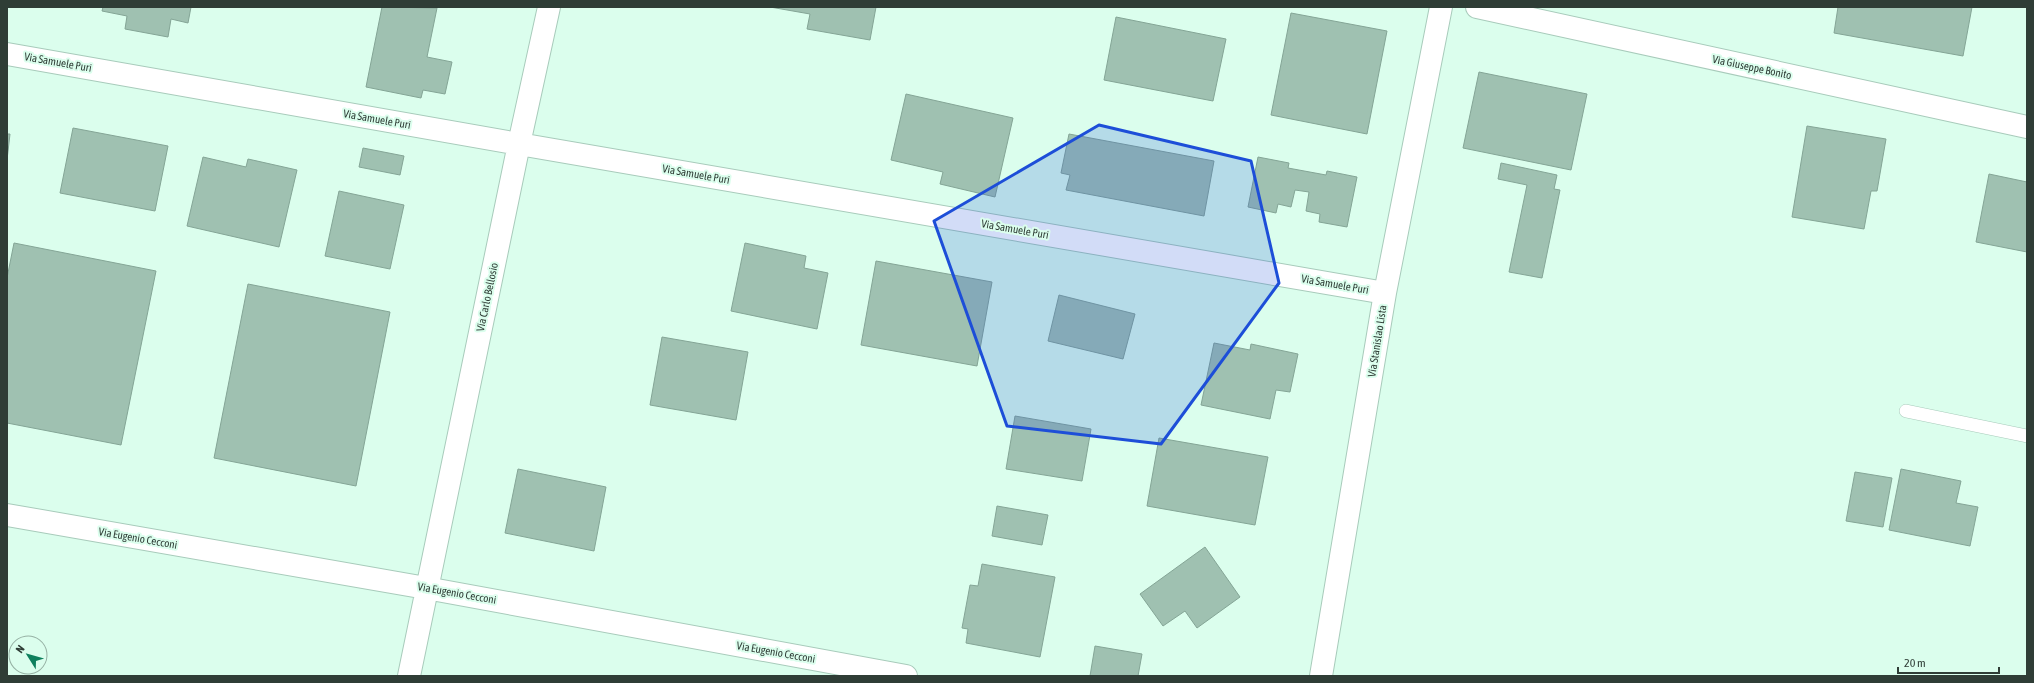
<svg xmlns="http://www.w3.org/2000/svg" width="2034" height="683" viewBox="0 0 2034 683" font-family="'Asap Condensed',sans-serif">
  <rect width="100%" height="100%" fill="#dbfeed"/>
  <path fill="#9fc1b1" stroke="#84a596" d="M103 7H191L188 23 171 19 168 37 125 29 127 16 102 11Z
    M382 7 437 8 427 57 452 62 445 94 423 90 421 98 366 87Z
    M770 7H876L870 40 807 29 810 14Z
    M1838 7H1972L1963 56 1834 33Z
    M1291 13 1387 31 1367 134 1271 115Z
    M1116 17 1226 39 1213 101 1104 80Z
    M1479 72 1587 94 1571 170 1463 148Z
    M906 94 1013 118 995 197 940 184 943 172 891 160Z
    M1807 126 1886 139 1877 191H1871L1864 229 1792 217Z
    M73 128 168 146 155 211 60 193Z
    M7 134H10L7 160Z
    M1069 134 1214 161 1204 216 1066 190 1070 175 1061 173Z
    M363 148 404 156 400 175 359 167Z
    M203 157 246 167 248 159 297 170 279 247 187 226Z
    M1258 157 1289 163 1288 168 1326 175 1327 171 1357 177 1347 227 1319 222 1320 214 1306 211 1309 192 1295 190 1291 207 1278 204 1276 213 1248 207Z
    M1501 163 1557 175 1554 189 1560 190 1542 278 1509 272 1527 185 1498 179Z
    M1989 174 2027 182V252L1976 242Z
    M339 191 404 205 390 269 325 256Z
    M14 243 156 271 121 445 7 423V278Z
    M745 243 806 256 804 268 828 273 817 329 731 311Z
    M876 261 992 282 977 366 861 345Z
    M248 284 390 312 356 486 214 458Z
    M1059 295 1135 314 1123 359 1048 341Z
    M662 337 748 352 736 420 650 405Z
    M1214 343 1250 350 1251 344 1298 354 1290 392 1276 390 1270 419 1201 405Z
    M1015 416 1091 429 1082 481 1006 469Z
    M1159 438 1268 457 1255 525 1147 506Z
    M518 469 606 487 594 551 505 533Z
    M1901 469 1961 481 1956 503 1978 507 1970 546 1889 530Z
    M1855 472 1892 478 1883 527 1846 521Z
    M997 506 1048 515 1042 545 992 536Z
    M1205 547 1240 597 1197 628 1185 611 1163 626 1140 594Z
    M982 564 1055 577 1040 657 966 643 968 629 962 628 970 585 978 586Z
    M1095 646 1142 654 1138 676H1090Z"/>
  <g fill="none" stroke-linecap="round" stroke-linejoin="round">
    <g stroke="#a8cbbb" stroke-width="14">
      <path id="service" d="M1906 411 2027 436"/>
    </g>
    <g stroke="#a8cbbb" stroke-width="24">
      <path id="minor" d="M1477 7 2027 127
        M7 54 519 144 1385 293
        M7 515 426 588 906 676
        M409 676 519 144 549 7
        M1321 676 1385 293 1441 7"/>
    </g>
    <use href="#service" stroke="#fff" stroke-width="13"/>
    <use href="#minor" stroke="#fff" stroke-width="22"/>
  </g>
  <path fill="#1d4ed8" fill-opacity="0.2" stroke="#1d4ed8" stroke-width="3" stroke-linejoin="round" d="M1099 125 1251 161 1279 283 1161 444 1007 426 934 221Z"/>
  <g text-anchor="middle" stroke-width="4" stroke-linejoin="round" paint-order="stroke">
    <g font-size="11" fill="#2f3d36" stroke="#dbfeed">
      <text transform="translate(58 62) rotate(10)" y="4">Via Samuele Puri</text>
      <text transform="translate(1752 67) rotate(12)" y="4">Via Giuseppe Bonito</text>
      <text transform="translate(377 119) rotate(10)" y="4">Via Samuele Puri</text>
      <text transform="translate(696 174) rotate(10)" y="4">Via Samuele Puri</text>
      <text transform="translate(1015 229) rotate(10)" y="4">Via Samuele Puri</text>
      <text transform="translate(1335 284) rotate(10)" y="4">Via Samuele Puri</text>
      <text transform="translate(487 297) rotate(-78)" y="4">Via Carlo Bellosio</text>
      <text transform="translate(1377 341) rotate(-81)" y="4">Via Stanislao Lista</text>
      <text transform="translate(138 538) rotate(10)" y="4">Via Eugenio Cecconi</text>
      <text transform="translate(457 593) rotate(10)" y="4">Via Eugenio Cecconi</text>
      <text transform="translate(776 652) rotate(10)" y="4">Via Eugenio Cecconi</text>
    </g>
  </g>
  <rect width="2034" height="683" fill="none" stroke="#2f3d36" stroke-width="16"/>
  <g transform="translate(28 655) rotate(307)"><circle r="19" fill="#dbfeed" stroke="#96b1a4"/>
  <path d="M0-3L7 15L0 10L-7 15Z" fill="#0e805d"/>
  <text y="-6" font-size="11" font-weight="bold" text-anchor="middle" fill="#2f3d36">N</text>
  </g>
  <path d="M1898 667v6h101v-6" fill="none" stroke="#2f3d36" stroke-width="2"/>
  <text x="1904" y="667" font-size="12" fill="#2f3d36" stroke="#dbfeed" stroke-width="3" paint-order="stroke">20 m</text>
</svg>
